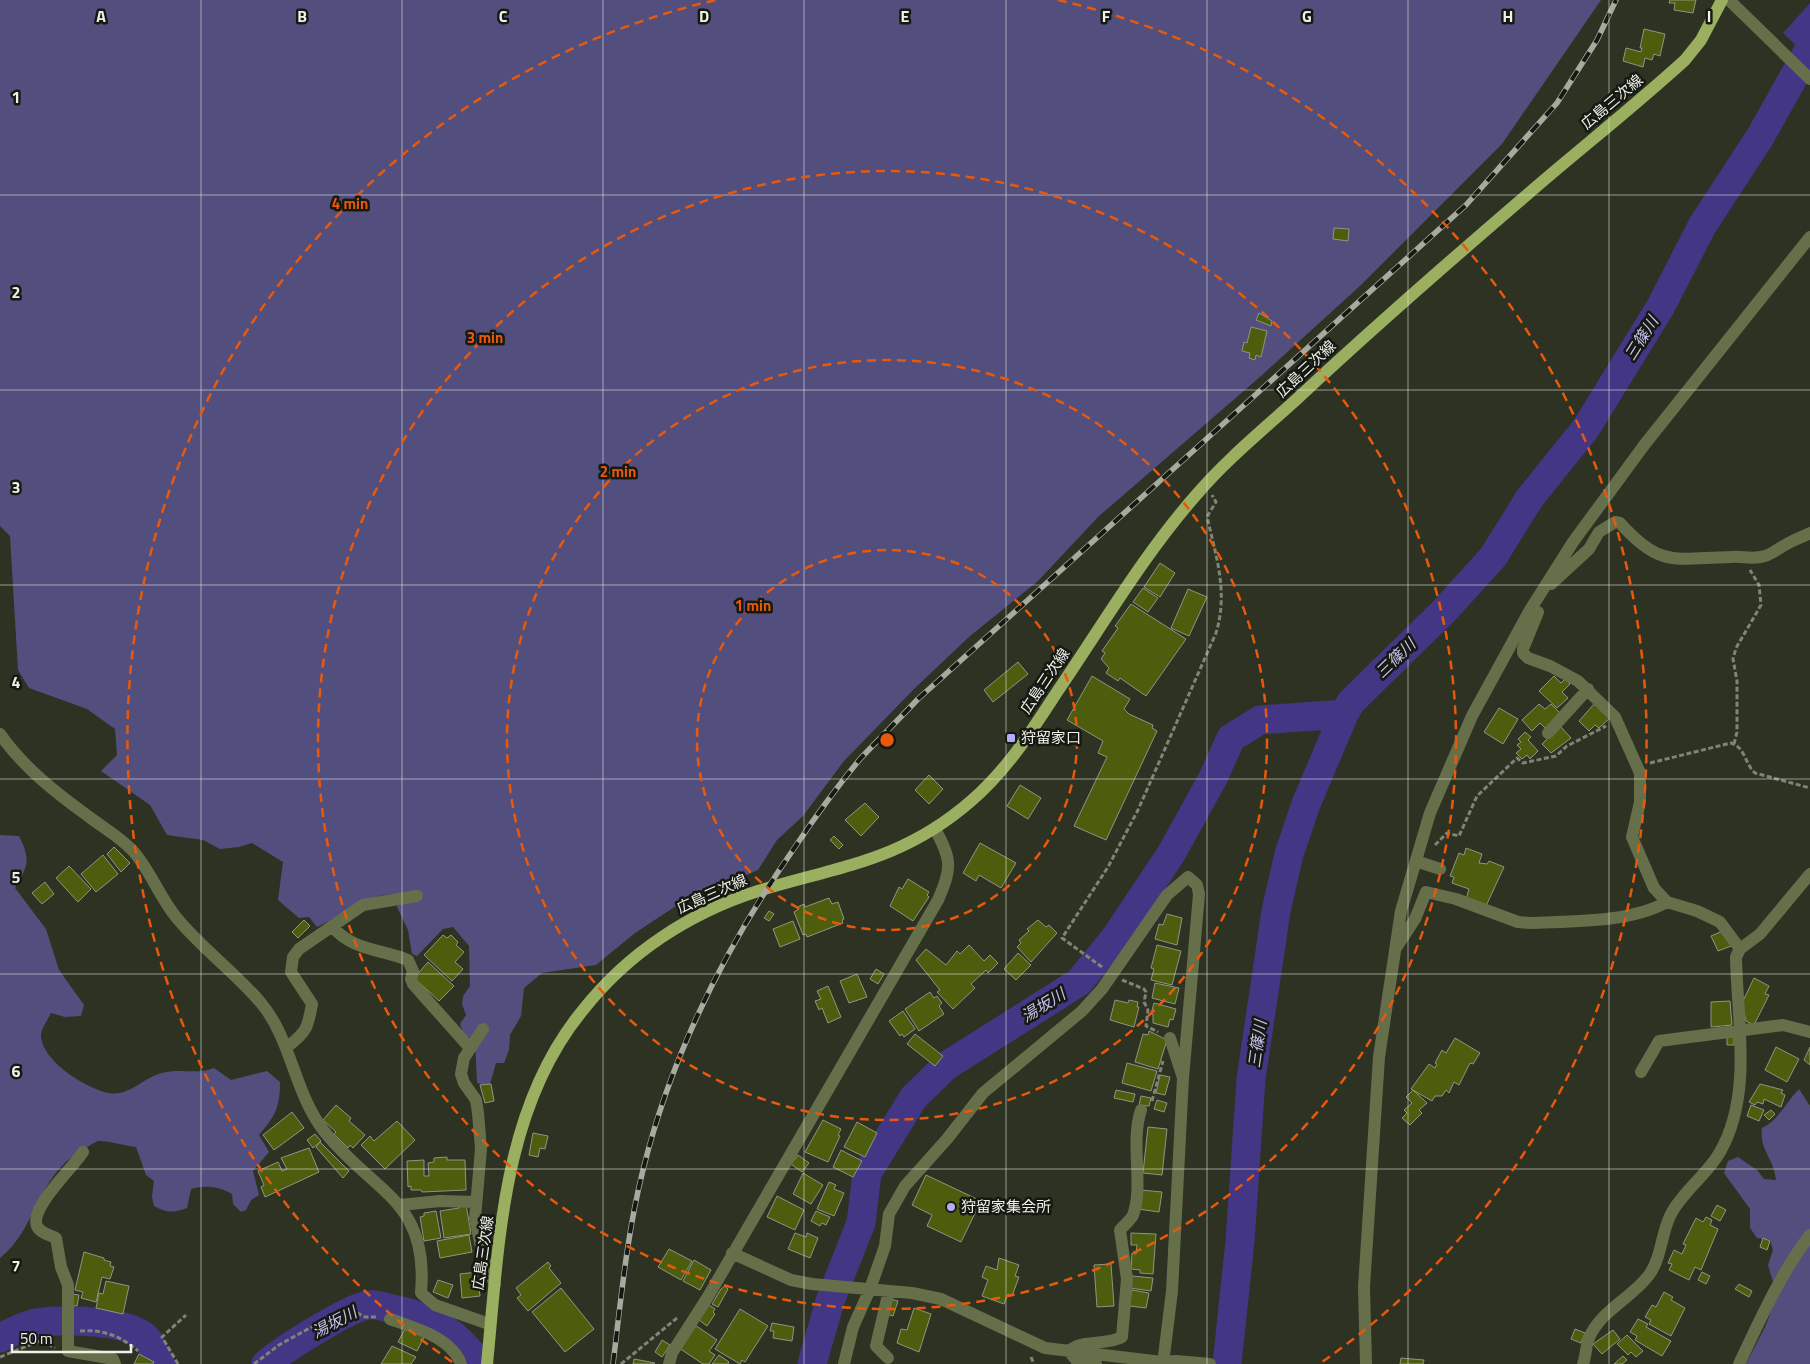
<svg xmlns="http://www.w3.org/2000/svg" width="1810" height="1364" viewBox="0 0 1810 1364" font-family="'Titillium Web','Noto Sans JP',sans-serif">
  <rect width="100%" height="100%" fill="#2d3223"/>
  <path fill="#524f7f" d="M0 0H1601L1502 144 1360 286 1261 376 1098 517 1038 581 970 636 914 689 844 761 803 816 777 840 758 870 679 904 635 933 596 965 542 973 524 988 521 1016 510 1035 509 1050 504 1063H496L490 1084 484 1085 477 1083 475 1040 464 1035 460 1024 466 1015 462 1004 463 996 470 986 469 946 453 927 443 929 417 956 412 954 408 930 397 907 398 894C364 893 345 914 317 927L309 917 299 918 278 900 283 862 252 843 239 847 220 849 203 840 167 835 150 805 101 771 117 755 115 729 87 709 29 688 18 670 10 536 0 526Z
    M0 835 19 836C31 860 28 866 15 888L46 929 59 970 84 1005 81 1016 65 1017 51 1013C48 1019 42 1028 41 1034 40 1060 86 1089 109 1093 129 1097 144 1077 162 1073 180 1068 197 1075 214 1068L231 1080 267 1071 280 1082C280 1108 275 1116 259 1135L269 1152 253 1171 259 1195 251 1200 246 1210 241 1212 233 1204 232 1194C219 1186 205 1185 191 1189L187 1208C174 1213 167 1213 154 1206L152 1197 154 1181 146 1175 136 1147C127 1146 106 1140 98 1141 93 1143 86 1148 81 1151 36 1177 37 1229 0 1258Z
    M1799 1089 1810 1106V1364H1746L1766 1325 1777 1295 1768 1265 1773 1250 1770 1240 1757 1238 1750 1228V1209L1724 1173 1728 1161 1738 1157 1757 1170 1764 1179 1776 1180C1774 1158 1759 1150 1762 1128 1779 1120 1786 1102 1799 1089Z"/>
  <path fill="#423685" d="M1810 3V59L1783 33Z"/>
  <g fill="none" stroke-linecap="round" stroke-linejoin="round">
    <path stroke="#423685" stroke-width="29" d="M0 1338C11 1333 24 1325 36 1323 60 1319 132 1319 148 1340 153 1347 156 1357 161 1364
      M266 1364C281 1351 351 1306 369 1305 376 1304 385 1307 392 1309 429 1315 458 1332 479 1364
      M812 1364 830 1301 861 1223 867 1173 914 1097 946 1066 1079 982 1115 938 1171 854 1213 778 1231 738 1260 720 1344 714
      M1227 1364 1240 1241 1251 1079 1276 911 1289 854 1306 804 1344 714 1351 702 1444 611 1493 557 1529 499 1586 428 1661 306 1702 226 1760 137 1810 48"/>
  </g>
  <path fill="#4c5d0d" stroke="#8f9584" d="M1670 0H1696L1693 13 1674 10 1675 3H1669Z
    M1644 29 1665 34 1660 56 1654 54 1652 60 1645 58 1643 67 1623 61 1626 48 1641 52 1642 48H1640Z
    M1334 228 1349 229 1348 241 1333 239Z
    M1259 313 1272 321 1271 326 1256 320Z
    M1251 327 1267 331 1261 357 1256 355 1255 360 1249 358 1250 353 1242 351 1244 342 1247 343Z
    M1160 563 1175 573 1160 597 1144 587Z
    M1143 588 1158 598 1148 612 1133 602Z
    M1188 589 1207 597 1189 636 1171 628Z
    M1131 604 1186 639 1146 696 1120 678 1118 681 1106 673 1109 668 1101 659 1105 653 1102 651 1118 628 1115 626Z
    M1018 662 1028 674 993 702 984 690Z
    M1092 676 1130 699 1124 709 1129 714 1153 725 1152 728 1157 731 1106 840 1074 826 1107 757 1098 753 1103 741 1067 720Z
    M1554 676 1561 683 1565 679 1570 684 1562 692 1568 698 1557 708 1539 691Z
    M1595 703 1610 718 1599 728 1595 725 1589 731 1579 721Z
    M1539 704 1545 709 1551 704 1560 713 1545 728 1540 723 1532 731 1522 720Z
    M1499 708 1518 719 1503 744 1484 732Z
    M1560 726 1571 738 1551 753 1542 744Z
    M1525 732 1531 737 1528 740 1538 751 1530 759 1527 755 1522 759 1516 753 1521 749 1517 745 1521 742 1518 739Z
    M929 775 943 789 929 804 915 790Z
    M1020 785 1041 798 1028 819 1007 806Z
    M865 803 879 817 861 836 845 820Z
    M834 836 843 845 839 849 830 840Z
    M980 843 1016 863 1001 888 979 875 976 881 963 873Z
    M114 847 130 863 121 872 107 854Z
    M1466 848 1482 854 1479 863 1487 864 1489 861 1504 867 1486 906 1466 899 1469 889 1452 883 1454 877 1450 876 1459 853 1464 855Z
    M103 855 118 874 96 892 81 874Z
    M69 866 91 889 78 902 56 878Z
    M908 879 929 892 927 895 929 897 913 921 890 906 899 887 902 889Z
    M45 882 54 894 42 904 32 893Z
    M829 898 832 904 838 902 844 919 842 920 843 923 807 937 806 934 803 935 794 912 799 909 798 907 804 904 805 907Z
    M769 911 774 914 769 921 764 918Z
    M1167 914 1182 918 1177 945 1155 939 1159 924 1163 925Z
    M304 920 310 926 298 938 292 932Z
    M1038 920 1046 927 1049 925 1057 933 1031 962 1017 947 1021 943 1019 940 1029 931 1027 929Z
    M793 921 800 939 780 947 773 929Z
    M1725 930 1731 946 1718 951 1711 936Z
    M443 935 447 938 451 935 458 942 456 945 464 952 455 962 463 969 452 981 424 955Z
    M969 945 984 961 990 955 998 963 988 973 986 970 971 984 975 988 953 1009 937 992 940 990 916 960 926 949 946 965 957 951 960 954Z
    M1157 945 1181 951 1172 985 1151 980 1154 969 1151 968Z
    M1018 953 1031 965 1016 980 1004 969Z
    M428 962 454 986 439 1001 414 978Z
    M876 969 884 974 878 984 870 979Z
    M857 974 867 997 849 1003 840 981Z
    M1754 978 1769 986 1765 994 1769 995 1754 1025 1746 1021 1742 1003Z
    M1155 983 1179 988 1175 1004 1152 998Z
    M828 986 841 1017 828 1023 822 1008 819 1010 815 1001 821 999 817 991Z
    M930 992 934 998 937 996 942 1003 939 1006 944 1014 919 1031 905 1009Z
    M1115 1000 1128 1003 1129 1000 1138 1002 1137 1007H1139L1134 1027 1110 1020Z
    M1730 1001 1732 1025 1711 1027V1002Z
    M1154 1003 1176 1009 1173 1020 1170 1019 1168 1027 1153 1023V1014H1151Z
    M903 1011 915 1029 904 1037 902 1034 900 1036 889 1021Z
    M1149 1031 1167 1040 1158 1069 1135 1062 1143 1034 1148 1035Z
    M915 1034 943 1056 935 1066 907 1044Z
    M1727 1036H1734V1045H1727Z
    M1455 1038 1480 1053 1473 1064 1470 1063 1459 1085 1454 1082 1449 1093 1446 1090 1442 1096H1435L1432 1101 1411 1089 1429 1064 1435 1068 1437 1064 1435 1063 1442 1050 1446 1053Z
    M1776 1047 1799 1059 1787 1082 1765 1070Z
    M1810 1047V1065L1804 1060Z
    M1127 1063 1157 1071 1151 1091 1122 1083Z
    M1160 1075 1170 1077 1165 1095 1156 1093Z
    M491 1084 494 1101 485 1103 480 1085Z
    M1760 1084 1783 1090 1781 1093 1785 1095 1781 1107 1764 1099 1763 1104 1757 1102 1755 1105 1749 1102Z
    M1116 1090 1135 1094 1133 1102 1114 1098Z
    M1413 1090 1427 1103 1419 1110 1422 1113 1410 1125 1402 1118 1407 1113 1404 1110 1412 1103 1406 1097Z
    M1141 1096 1151 1098 1149 1106 1139 1105Z
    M1157 1100 1167 1103 1164 1112 1154 1109Z
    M336 1105 351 1118 349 1121 365 1135 353 1148 350 1145 348 1148 334 1134 336 1132 323 1120Z
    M1751 1105 1764 1110 1759 1121 1747 1116Z
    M1771 1110 1775 1114 1769 1120 1764 1115Z
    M292 1112 304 1128 274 1150 263 1135Z
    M823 1120 841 1129 838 1135 840 1136 828 1162 805 1152Z
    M397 1121 415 1140 385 1169 361 1145 370 1136 374 1141Z
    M857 1122 877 1133 865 1157 844 1147Z
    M1148 1127 1167 1129 1162 1175 1143 1173Z
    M533 1133 548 1136 545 1149 540 1148 538 1157 529 1155Z
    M315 1134 321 1141 313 1148 307 1140Z
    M320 1142 349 1171 343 1178 316 1147Z
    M309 1148 319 1172 265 1197 261 1187 264 1185 258 1171 278 1162 282 1171 287 1169 281 1158Z
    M841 1150 862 1161 853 1177 833 1167Z
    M798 1155 809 1163 802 1172 791 1164Z
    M447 1157V1160H465L466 1190 422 1192 421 1190H411V1186L408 1187 407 1161 424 1160V1176H429L428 1163 434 1162V1158Z
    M803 1173 823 1185 811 1204 793 1194Z
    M926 1175 981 1201 961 1242 927 1226 932 1215 912 1205Z
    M829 1182 836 1185 834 1189 844 1193 834 1216 817 1209Z
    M1141 1190 1162 1192 1159 1212 1138 1209Z
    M777 1196 804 1210 795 1230 767 1217Z
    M466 1204 471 1234 444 1238 440 1211 459 1208 458 1205Z
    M1717 1205 1726 1210 1720 1221 1711 1216Z
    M436 1211 441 1238 424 1241 420 1217 424 1216V1213Z
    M816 1211 830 1217 826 1225 822 1223 820 1226 811 1221Z
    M1706 1217 1712 1220 1710 1225 1718 1229 1701 1270 1695 1267 1689 1280 1669 1270 1672 1264 1668 1263 1674 1250 1682 1254 1686 1245 1683 1244 1696 1218 1703 1222Z
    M795 1233 806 1237 807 1233 818 1238 810 1258 788 1249Z
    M1131 1233 1156 1234 1153 1274 1140 1273V1270L1131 1269 1132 1253 1136 1254 1137 1245H1131Z
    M469 1235 472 1252 440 1258 437 1241Z
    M1763 1238 1770 1241 1767 1250 1760 1247Z
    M669 1249 692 1261 681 1280 658 1267Z
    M84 1252 104 1258V1260L111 1262 110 1266 114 1267 110 1279 102 1277 96 1302 81 1298 83 1292 75 1290Z
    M999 1258 1019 1265 1015 1276 1019 1277 1012 1296 1008 1294 1004 1304 982 1296 988 1280 982 1277 986 1266 997 1270Z
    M694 1260 711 1270 700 1290 683 1281Z
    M548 1262 551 1266 549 1268 561 1283 528 1311 517 1298 521 1295 516 1288Z
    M1111 1264 1114 1306 1097 1307 1094 1265Z
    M477 1272 480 1296 462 1298 460 1274Z
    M1702 1272 1710 1276 1706 1284 1698 1280Z
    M1132 1276 1153 1278 1151 1291 1130 1288Z
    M438 1280 453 1285 448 1298 433 1292Z
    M106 1281 129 1286 123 1314 96 1308 99 1293 103 1294Z
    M1739 1284 1752 1291 1749 1297 1735 1289Z
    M725 1286 728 1289 718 1307 712 1304 721 1289Z
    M561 1288 594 1329 565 1352 532 1312Z
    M1132 1290 1149 1293 1146 1308 1129 1306Z
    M1664 1292 1673 1297 1671 1300 1685 1308 1671 1336 1649 1324 1651 1320 1645 1317 1652 1305 1656 1307Z
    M72 1294 79 1295 77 1306 70 1305Z
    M890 1299 898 1301 893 1316 886 1314Z
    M709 1305 715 1309 713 1312 715 1314 707 1326 699 1320Z
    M914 1308 931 1314 919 1352 897 1343 901 1329 907 1330Z
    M740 1309 768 1326 745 1362 742 1360 740 1364 715 1349Z
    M1638 1319 1648 1324 1646 1327 1671 1341 1662 1356 1635 1340 1637 1336 1630 1332Z
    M772 1323 794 1327 792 1341 773 1338 774 1331H770Z
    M695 1325 717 1340 709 1351 715 1355 709 1364H703L679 1348Z
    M406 1327 424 1337 417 1351 398 1342Z
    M1575 1329 1585 1333 1581 1343 1571 1339Z
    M1613 1330 1620 1339 1602 1354 1593 1344Z
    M1627 1335 1643 1351 1636 1357 1631 1352 1628 1355 1617 1344Z
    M662 1340 670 1345 662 1357 655 1352Z
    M392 1346 416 1357 411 1364H381Z
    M139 1354 154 1362 153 1364H134Z
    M719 1355 729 1362 728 1364H712Z
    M1623 1356 1627 1360 1622 1364H1614Z
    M1401 1358 1424 1360 1423 1364H1400Z
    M634 1359 655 1363 654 1364H633Z"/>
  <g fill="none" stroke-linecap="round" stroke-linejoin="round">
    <path stroke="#808477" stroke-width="3" stroke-dasharray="5 2.5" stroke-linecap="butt" d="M1734 744 1737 732V681L1733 659 1736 648 1761 605 1759 585 1750 570
      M1650 763 1731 743C1745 747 1745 764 1755 773L1810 788
      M1435 845 1447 833 1459 836 1477 796 1517 758 1523 763 1556 756 1567 746 1606 726
      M1102 967 1062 938 1108 867 1138 810 1216 633C1228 594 1217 559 1208 521V515L1216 502 1212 495
      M1122 980 1144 989 1146 992 1144 1002 1148 1010 1146 1026 1158 1032
      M1152 1101 1163 1061
      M80 1331C102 1329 121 1336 138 1351
      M0 1357 42 1340 55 1348
      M1031 1357 1034 1364
      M178 1364 162 1337 186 1315
      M254 1364 279 1345 344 1309 348 1308 365 1317H378
      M621 1364 677 1318"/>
    <path stroke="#65704b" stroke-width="12" d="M1729 0 1810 79
      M1551 584 1589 549 1599 532 1615 522 1620 523C1661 569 1676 558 1731 557 1743 556 1753 560 1765 556 1772 554 1779 548 1785 545 1793 540 1802 537 1810 533
      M1538 612 1523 649V653L1528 658 1550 666 1578 681 1615 717 1640 773V802L1632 837 1654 888 1667 902
      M1548 733 1588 689
      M0 734C23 767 56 793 88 816 102 827 120 837 133 851 150 870 159 896 176 917 201 948 235 972 261 1003 292 1040 294 1093 324 1131 373 1193 429 1199 421 1293L435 1305 489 1324
      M1416 861 1440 869
      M332 926C351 950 380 949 408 960L413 971 411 979 413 984 470 1048
      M1396 948 1415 919 1426 892 1456 899 1518 922 1530 923C1573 921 1629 923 1667 902L1697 911 1720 922 1740 949
      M483 1029 464 1058 461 1074 464 1083 476 1100 478 1113 481 1149 475 1218 483 1257 495 1284
      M287 1047C307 1032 308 1027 312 1004L291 972 293 957 299 949 363 905 417 896
      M1641 1072 1659 1041 1783 1025 1810 1032
      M83 1152C74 1167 29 1208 37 1226 40 1233 50 1235 56 1238L61 1267 68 1285V1351L113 1359 115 1364
      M400 1205 440 1201 476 1202
      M732 1253 791 1280 812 1284 912 1293 941 1299 1045 1348 1162 1362 1176 1361 1210 1364
      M390 1319C415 1328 451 1337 461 1364
      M888 1358 876 1346 889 1291
      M669 1364 672 1353 709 1295 938 900C952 868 952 860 935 829
      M844 1364 853 1327 870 1289 885 1246 889 1214 905 1186 947 1139 983 1093 1082 1011 1102 989 1167 895 1188 877 1197 885 1199 894 1183 1078
      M1096 1364 1077 1361 1069 1351C1081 1339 1106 1346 1122 1337L1127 1279 1120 1230C1124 1225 1131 1220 1133 1215 1144 1187 1130 1142 1141 1110
      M1163 1364 1172 1291 1183 1078 1170 1038
      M1366 1364 1364 1287 1379 1057 1401 911 1430 813 1472 716 1530 610 1573 542 1645 444 1810 237
      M1583 1364C1586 1356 1586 1345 1589 1338 1600 1311 1632 1298 1649 1275 1662 1257 1661 1233 1671 1214 1683 1191 1707 1175 1720 1152 1753 1094 1737 1020 1736 957L1740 949 1760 934 1810 874
      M1739 1364C1760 1320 1780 1274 1810 1235"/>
    <path stroke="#9ab060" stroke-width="12" d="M487 1364C499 1243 502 1108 583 1010 628 953 689 913 758 891 840 866 902 861 971 801 1007 770 1031 732 1057 692 1102 626 1144 554 1197 494 1227 459 1264 429 1298 398 1378 323 1460 252 1543 181 1590 141 1639 102 1685 60L1701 40 1722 0"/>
    <g stroke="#a6aa9f" stroke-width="5.5">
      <path id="rail" d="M613 1364C621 1299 627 1233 643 1170 672 1052 726 946 795 847 815 817 837 787 860 759 879 739 899 719 918 699L1466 205 1557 103 1597 40 1616 0"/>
    </g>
    <use href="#rail" stroke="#161812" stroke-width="4" stroke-dasharray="11" stroke-linecap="butt"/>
  </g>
  <path fill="none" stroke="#eef1e8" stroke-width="1" stroke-opacity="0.55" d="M201 0V1364M402 0V1364M603 0V1364M804 0V1364M1006 0V1364M1207 0V1364M1408 0V1364M1609 0V1364M0 195H1810M0 390H1810M0 585H1810M0 779H1810M0 974H1810M0 1169H1810"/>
  <g fill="none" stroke="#e8590c" stroke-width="2.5" stroke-dasharray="9 6">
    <circle cx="887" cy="740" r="190"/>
    <circle cx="887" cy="740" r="380"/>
    <circle cx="887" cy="740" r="569"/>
    <path d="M452 1362A759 759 0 0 1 716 0M1058 0A759 759 0 0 1 1322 1362"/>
  </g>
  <g fill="#b1adfa" stroke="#161812" stroke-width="2">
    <rect x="1006" y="733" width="10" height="10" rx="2.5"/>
    <circle cx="951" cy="1207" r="5"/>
  </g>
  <g text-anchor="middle" stroke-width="5" stroke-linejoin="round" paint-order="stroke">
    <g font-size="15" fill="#eef1e8" stroke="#161812">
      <text transform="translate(1612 102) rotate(-40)" y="5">広島三次線</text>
      <text transform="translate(1306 369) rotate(-43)" y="5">広島三次線</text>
      <text transform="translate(1045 681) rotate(-56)" y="5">広島三次線</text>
      <text transform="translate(712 894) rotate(-24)" y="5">広島三次線</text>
      <text transform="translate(483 1253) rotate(-82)" y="5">広島三次線</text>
    </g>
    <g font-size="15" fill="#eef1e8" stroke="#161812" text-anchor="start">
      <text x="1021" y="743">狩留家口</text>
      <text x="961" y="1212">狩留家集会所</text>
    </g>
    <g font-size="16" font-style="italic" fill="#c3c2ef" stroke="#161812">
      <text transform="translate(1641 338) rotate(-58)" y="6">三篠川</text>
      <text transform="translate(1395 658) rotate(-44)" y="6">三篠川</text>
      <text transform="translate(1043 1005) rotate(-32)" y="6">湯坂川</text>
      <text transform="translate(1257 1044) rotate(-82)" y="6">三篠川</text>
      <text transform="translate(334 1322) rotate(-28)" y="6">湯坂川</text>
    </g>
  </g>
  <g font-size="16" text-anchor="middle" font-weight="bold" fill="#eef1e8" stroke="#161812" stroke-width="5" stroke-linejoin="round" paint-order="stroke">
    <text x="101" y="22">A</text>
    <text x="302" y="22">B</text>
    <text x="503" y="22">C</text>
    <text x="704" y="22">D</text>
    <text x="905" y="22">E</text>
    <text x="1106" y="22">F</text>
    <text x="1307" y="22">G</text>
    <text x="1508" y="22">H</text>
    <text x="1709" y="22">I</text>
    <text x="16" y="103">1</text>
    <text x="16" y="298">2</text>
    <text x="16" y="493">3</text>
    <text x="16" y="688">4</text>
    <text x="16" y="883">5</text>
    <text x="16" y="1077">6</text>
    <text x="16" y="1272">7</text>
  </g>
  <circle cx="887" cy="740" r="8" fill="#e8590c" stroke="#161812" stroke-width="2.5"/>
  <g font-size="15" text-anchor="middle" font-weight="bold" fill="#e8590c" stroke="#161812" stroke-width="5" stroke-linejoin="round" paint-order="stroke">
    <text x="350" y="209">4 min</text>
    <text x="485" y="343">3 min</text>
    <text x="618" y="477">2 min</text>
    <text x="753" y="611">1 min</text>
  </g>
  <path d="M12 1344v8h119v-8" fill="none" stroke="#eef1e8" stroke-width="2.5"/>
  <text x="20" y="1344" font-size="15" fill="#eef1e8" stroke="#161812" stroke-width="4" paint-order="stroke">50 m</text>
</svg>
